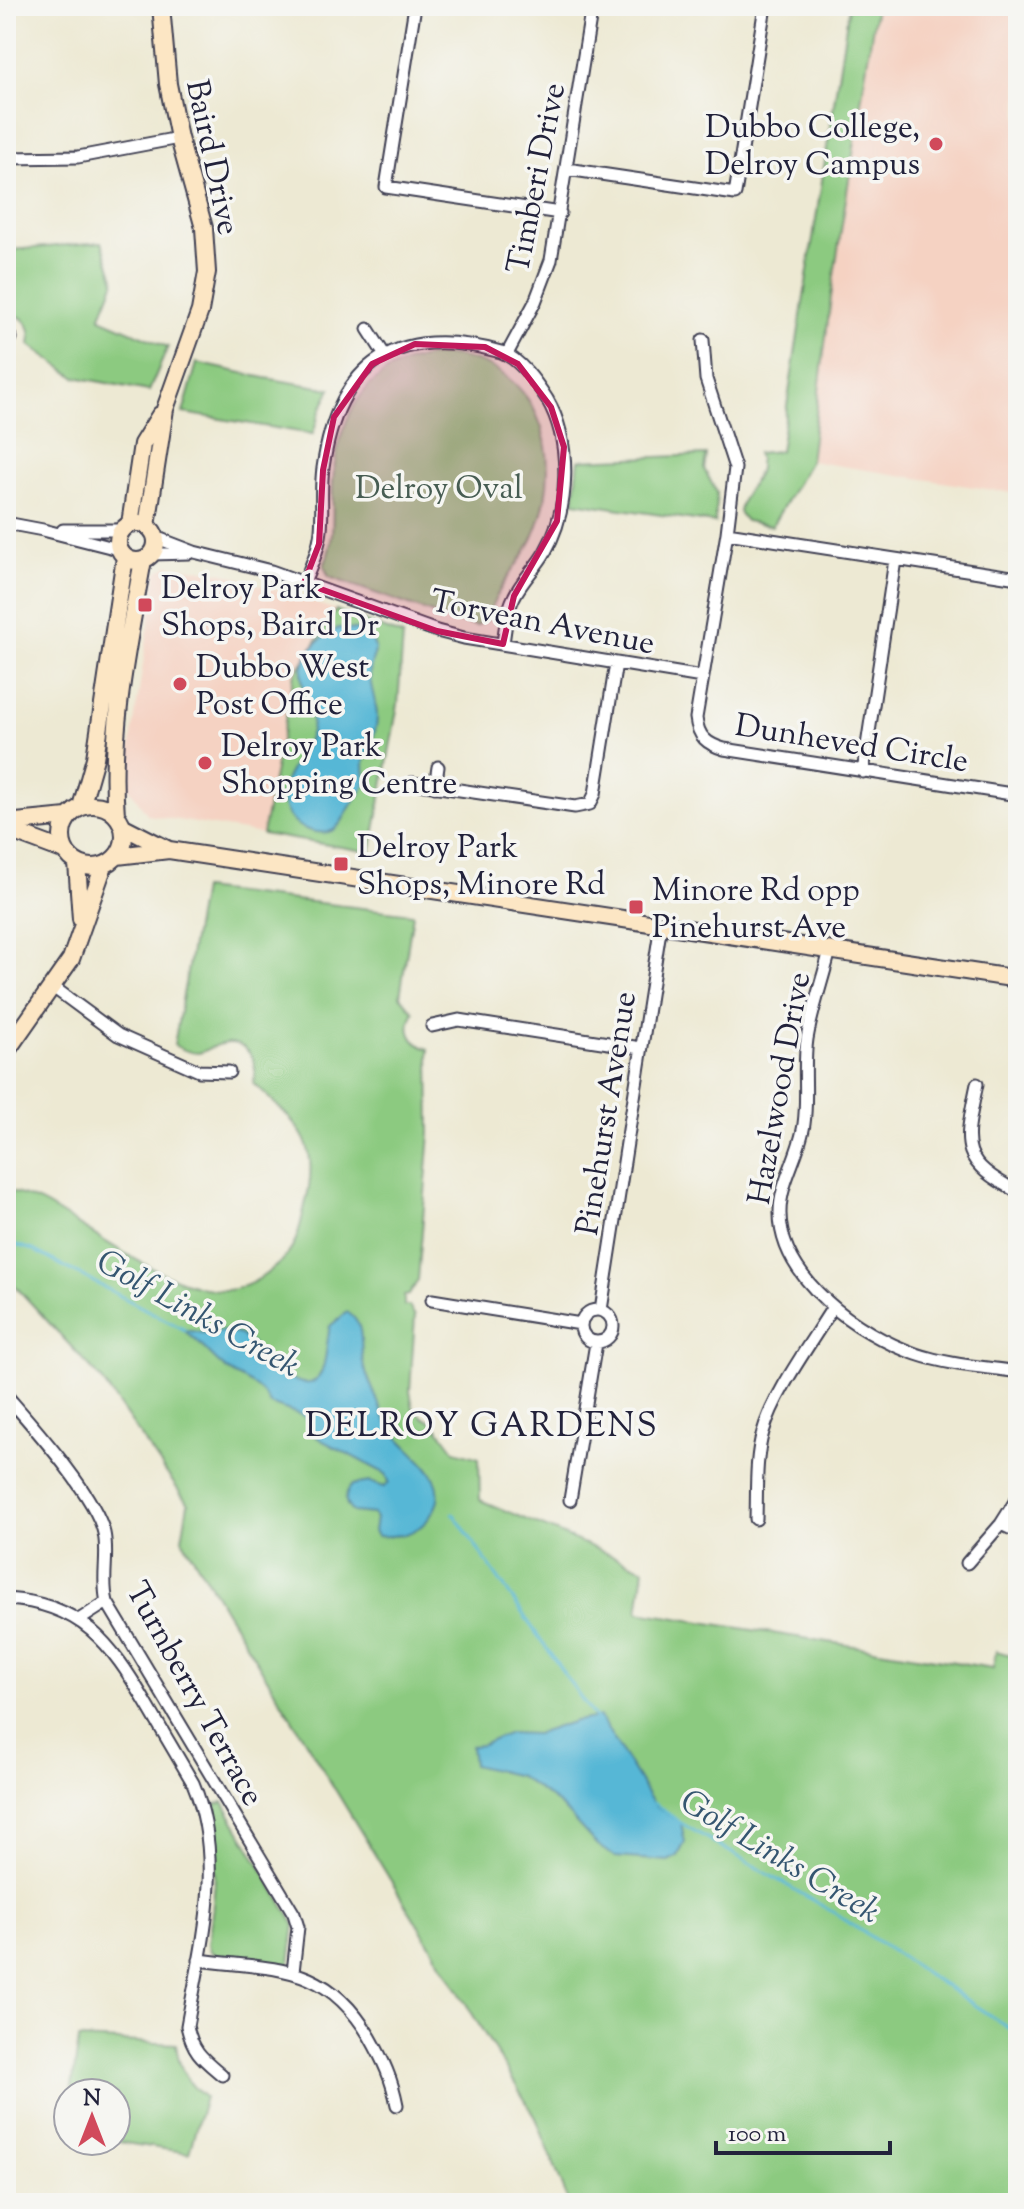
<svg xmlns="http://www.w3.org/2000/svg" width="1024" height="2209" viewBox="0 0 1024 2209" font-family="'Sorts Mill Goudy',serif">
  <rect width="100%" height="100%" fill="#f6f6f2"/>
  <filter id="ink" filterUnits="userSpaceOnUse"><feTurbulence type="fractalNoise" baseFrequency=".0125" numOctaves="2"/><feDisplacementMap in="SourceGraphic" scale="16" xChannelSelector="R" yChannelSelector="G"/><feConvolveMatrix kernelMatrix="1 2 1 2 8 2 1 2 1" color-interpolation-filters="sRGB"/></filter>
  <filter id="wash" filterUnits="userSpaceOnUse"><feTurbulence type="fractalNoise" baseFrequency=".006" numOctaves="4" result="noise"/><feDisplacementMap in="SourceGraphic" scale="32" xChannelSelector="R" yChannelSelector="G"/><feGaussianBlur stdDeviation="1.8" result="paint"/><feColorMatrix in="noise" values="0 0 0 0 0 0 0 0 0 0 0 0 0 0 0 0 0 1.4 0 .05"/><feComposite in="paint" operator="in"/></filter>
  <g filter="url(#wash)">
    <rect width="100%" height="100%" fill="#ede9d3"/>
    <path fill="#f5d2c2" d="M876 6H1018V494L810 461 833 282Z
      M168 565 224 573 336 610 293 676 262 834 148 815 125 783 157 572Z"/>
    <path fill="#8cca80" stroke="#57765e" stroke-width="2" d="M849 6H876L833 282 810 461 772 526 746 521 739 512C741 488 767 478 757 453L780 451Z
      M6 241 12 250 102 242 115 281 100 318 168 347 149 391 75 377 30 345C33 327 25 314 6 313Z
      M445 355C538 362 566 450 537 528 524 564 499 578 488 619L476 626 452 620 329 577 324 566C337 534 331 513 333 480 339 411 370 358 445 355Z
      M197 363 265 378 331 389 320 411 313 434 183 413Z
      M706 455 704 469 717 493 715 523 574 502 579 460Z
      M336 610 403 636 398 704 371 852 262 834 294 676Z
      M202 889 413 914 400 996 414 1012C404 1029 411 1044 429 1049L430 1133 418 1280 409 1295 404 1296V1306H409L415 1316 410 1391 413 1408 424 1418 434 1423 455 1451 479 1458 480 1500 644 1569 638 1612 993 1668 996 1651 1018 1657V2203H569L536 2118 182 1539 188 1504 101 1379 6 1276V1190C19 1194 34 1198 46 1205 92 1231 174 1293 227 1290 242 1289 254 1283 266 1274 276 1266 286 1259 292 1248 300 1234 302 1217 306 1201 322 1138 295 1123 253 1083 261 1062 246 1038 222 1044 213 1045 206 1052 198 1053 189 1053 181 1049 174 1045Z
      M223 1802 295 1925 290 1963 283 1966 217 1955 210 1951 208 1944C215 1896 219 1854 209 1806Z
      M79 2039 176 2044C179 2068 186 2083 205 2097L189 2153 112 2141H116V2093H71Z"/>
    <path fill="#57b7d6" stroke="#3c6c88" stroke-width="2" d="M339 628 363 631C386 652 369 654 370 675 370 689 377 702 377 717 377 732 370 744 365 758 362 766 366 773 365 782 365 790 357 796 353 802 340 824 337 839 308 830 299 828 294 823 289 816 263 777 320 752 311 714 309 702 303 692 302 679 299 656 320 636 339 628Z
      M347 1312C366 1324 359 1342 363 1362 366 1375 373 1389 378 1402 382 1414 387 1425 396 1435 416 1458 455 1481 431 1515 418 1535 399 1537 377 1536L374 1531 376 1518 373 1514 353 1512C343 1504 344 1494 352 1485L370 1482 384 1487 389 1482 386 1474 323 1441 317 1437 304 1416 270 1404C259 1383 243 1382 226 1369 210 1357 200 1341 183 1330L205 1333 227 1331 241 1335 288 1377C329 1401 324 1351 330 1326Z
      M600 1717 655 1806 681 1823 685 1842 678 1856 668 1861 615 1857 594 1842 560 1805 519 1776 473 1765 471 1746 482 1745 509 1733 536 1734 575 1721Z"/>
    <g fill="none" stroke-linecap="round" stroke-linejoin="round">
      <path stroke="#57b7d6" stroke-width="3" d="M6 1242 33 1250 185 1330
        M453 1513 597 1721
        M653 1803 681 1823 836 1914 1018 2034"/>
    </g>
  </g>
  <g filter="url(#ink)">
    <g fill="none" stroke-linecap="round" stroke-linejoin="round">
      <g stroke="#404052" stroke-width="15">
        <path id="street" d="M415 6 386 187 560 213
          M6 158 78 157 179 138
          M567 169 735 194 765 6
          M368 329 384 354
          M6 335 11 338 6 349
          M703 340 706 379 735 468 727 533
          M507 354 535 302 551 260 592 6
          M6 523 43 530 118 549
          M63 530H121
          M155 537 194 552 271 571 437 631 464 638 702 677
          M152 554 189 553
          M1018 578 727 533 696 718C698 737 707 744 724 749L1018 795
          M304 583C311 566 319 549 321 530 323 509 320 489 323 468 338 362 397 323 501 352 520 359 536 382 547 399 572 442 570 508 545 552 536 568 522 580 514 597 507 611 505 628 503 644
          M863 772 895 560
          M412 783 575 807 590 804 595 794 616 663
          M435 787 438 767
          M830 950C823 979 812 1009 807 1039 803 1067 808 1096 804 1124 800 1154 780 1182 780 1212 779 1278 859 1335 916 1354 948 1365 985 1367 1018 1372
          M53 987 118 1035 199 1071 229 1072
          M432 1026 459 1020 641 1048
          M977 1084C964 1147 958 1160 1018 1192
          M432 1300 581 1324
          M581 1326a16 16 0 1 1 32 0a16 16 0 1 1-32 0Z
          M601 1310 661 924
          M6 1395C32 1425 96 1496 104 1533 109 1556 101 1579 107 1602L294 1914 298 1927 293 1972
          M6 1414 15 1406
          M570 1500 596 1343
          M756 1519C757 1490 755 1459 763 1432 774 1393 811 1343 833 1307
          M1001 1524 1018 1532
          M967 1563 1001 1524 1018 1497
          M6 1599C81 1603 111 1643 146 1703 162 1730 177 1756 193 1783 226 1861 201 1946 187 2026 193 2052 202 2058 222 2075
          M79 1620 107 1602
          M199 1960C276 1970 325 1962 370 2037 383 2060 392 2079 397 2105"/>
      </g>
      <g stroke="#404052" stroke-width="20">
        <path id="secondary" d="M118 542a19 19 0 1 1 38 0a19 19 0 1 1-38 0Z
          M130 524 142 444 160 415
          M147 526 165 409 200 311 207 272 204 228 179 138 168 84 161 6
          M62 836a31 31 0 1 1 62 0a31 31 0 1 1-62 0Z
          M81 807 95 758 125 557
          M116 815C109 731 128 643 143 560
          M6 823 67 817
          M122 826 167 849
          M6 829 65 851
          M117 856 169 850 1018 979
          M77 863 81 919
          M6 1052 71 959 104 865"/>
      </g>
      <use href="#street" stroke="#fff" stroke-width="11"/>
      <use href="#secondary" stroke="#fce6c4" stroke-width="16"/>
    </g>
  </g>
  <path fill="#c2185b" fill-opacity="0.2" stroke="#c2185b" stroke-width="6" stroke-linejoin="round" d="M415 344 485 347 518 364 551 407 564 447 557 521 514 596 503 644 437 631 304 583 319 544 323 470 334 417 372 364Z"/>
  <g fill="#d1495b" stroke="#f6f6f2" stroke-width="3">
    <circle cx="936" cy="144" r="8"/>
    <rect x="137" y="597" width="16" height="16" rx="4"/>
    <circle cx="180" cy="684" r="8"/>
    <circle cx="205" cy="763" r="8"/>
    <rect x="333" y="856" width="16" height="16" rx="4"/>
    <rect x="628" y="899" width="16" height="16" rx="4"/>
  </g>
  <g text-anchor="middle" stroke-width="7" stroke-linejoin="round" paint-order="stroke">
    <g font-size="32" fill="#22223b" stroke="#f6f6f2" text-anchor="start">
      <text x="920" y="137" text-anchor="end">Dubbo College,<tspan x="920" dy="37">Delroy Campus</tspan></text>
      <text x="161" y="598">Delroy Park<tspan x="161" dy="37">Shops, Baird Dr</tspan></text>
      <text x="196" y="677">Dubbo West<tspan x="196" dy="37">Post Office</tspan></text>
      <text x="221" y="756">Delroy Park<tspan x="221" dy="37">Shopping Centre</tspan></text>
      <text x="357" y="857">Delroy Park<tspan x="357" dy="37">Shops, Minore Rd</tspan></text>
      <text x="652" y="900">Minore Rd opp<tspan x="652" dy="37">Pinehurst Ave</tspan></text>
    </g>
    <g font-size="32" fill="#22223b" stroke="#f6f6f2">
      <text transform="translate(214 157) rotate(78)" y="11">Baird Drive</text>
      <text transform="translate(535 178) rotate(-79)" y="11">Timberi Drive</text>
      <text transform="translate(543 621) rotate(11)" y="11">Torvean Avenue</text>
      <text transform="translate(852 742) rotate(9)" y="11">Dunheved Circle</text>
      <text transform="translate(778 1088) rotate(-80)" y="11">Hazelwood Drive</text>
      <text transform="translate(605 1113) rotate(-81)" y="11">Pinehurst Avenue</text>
      <text transform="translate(196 1693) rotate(61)" y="11">Turnberry Terrace</text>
    </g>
    <g font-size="32" fill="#475d53" stroke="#f6f6f2">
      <text x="439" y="498">Delroy Oval</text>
    </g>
    <g font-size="34" font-style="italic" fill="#355671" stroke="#f6f6f2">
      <text transform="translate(199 1312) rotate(29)" y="12">Golf Links Creek</text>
      <text transform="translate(781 1855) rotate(31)" y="12">Golf Links Creek</text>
    </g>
    <g font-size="34" letter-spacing="2" fill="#22223b" stroke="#f6f6f2">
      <text x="482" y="1436">DELROY GARDENS</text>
    </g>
  </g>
  <rect width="1024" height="2209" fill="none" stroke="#f6f6f2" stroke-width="32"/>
  <g transform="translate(92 2117)"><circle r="38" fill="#f6f6f2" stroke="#a1a1a9" stroke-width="2"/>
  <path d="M0-6L14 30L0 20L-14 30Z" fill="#d1495b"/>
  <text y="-12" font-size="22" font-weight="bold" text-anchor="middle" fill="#22223b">N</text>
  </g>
  <path d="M716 2141v12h174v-12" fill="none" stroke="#22223b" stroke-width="4"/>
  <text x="728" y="2141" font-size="24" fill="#22223b" stroke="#f6f6f2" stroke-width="6" paint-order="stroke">100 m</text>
</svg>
